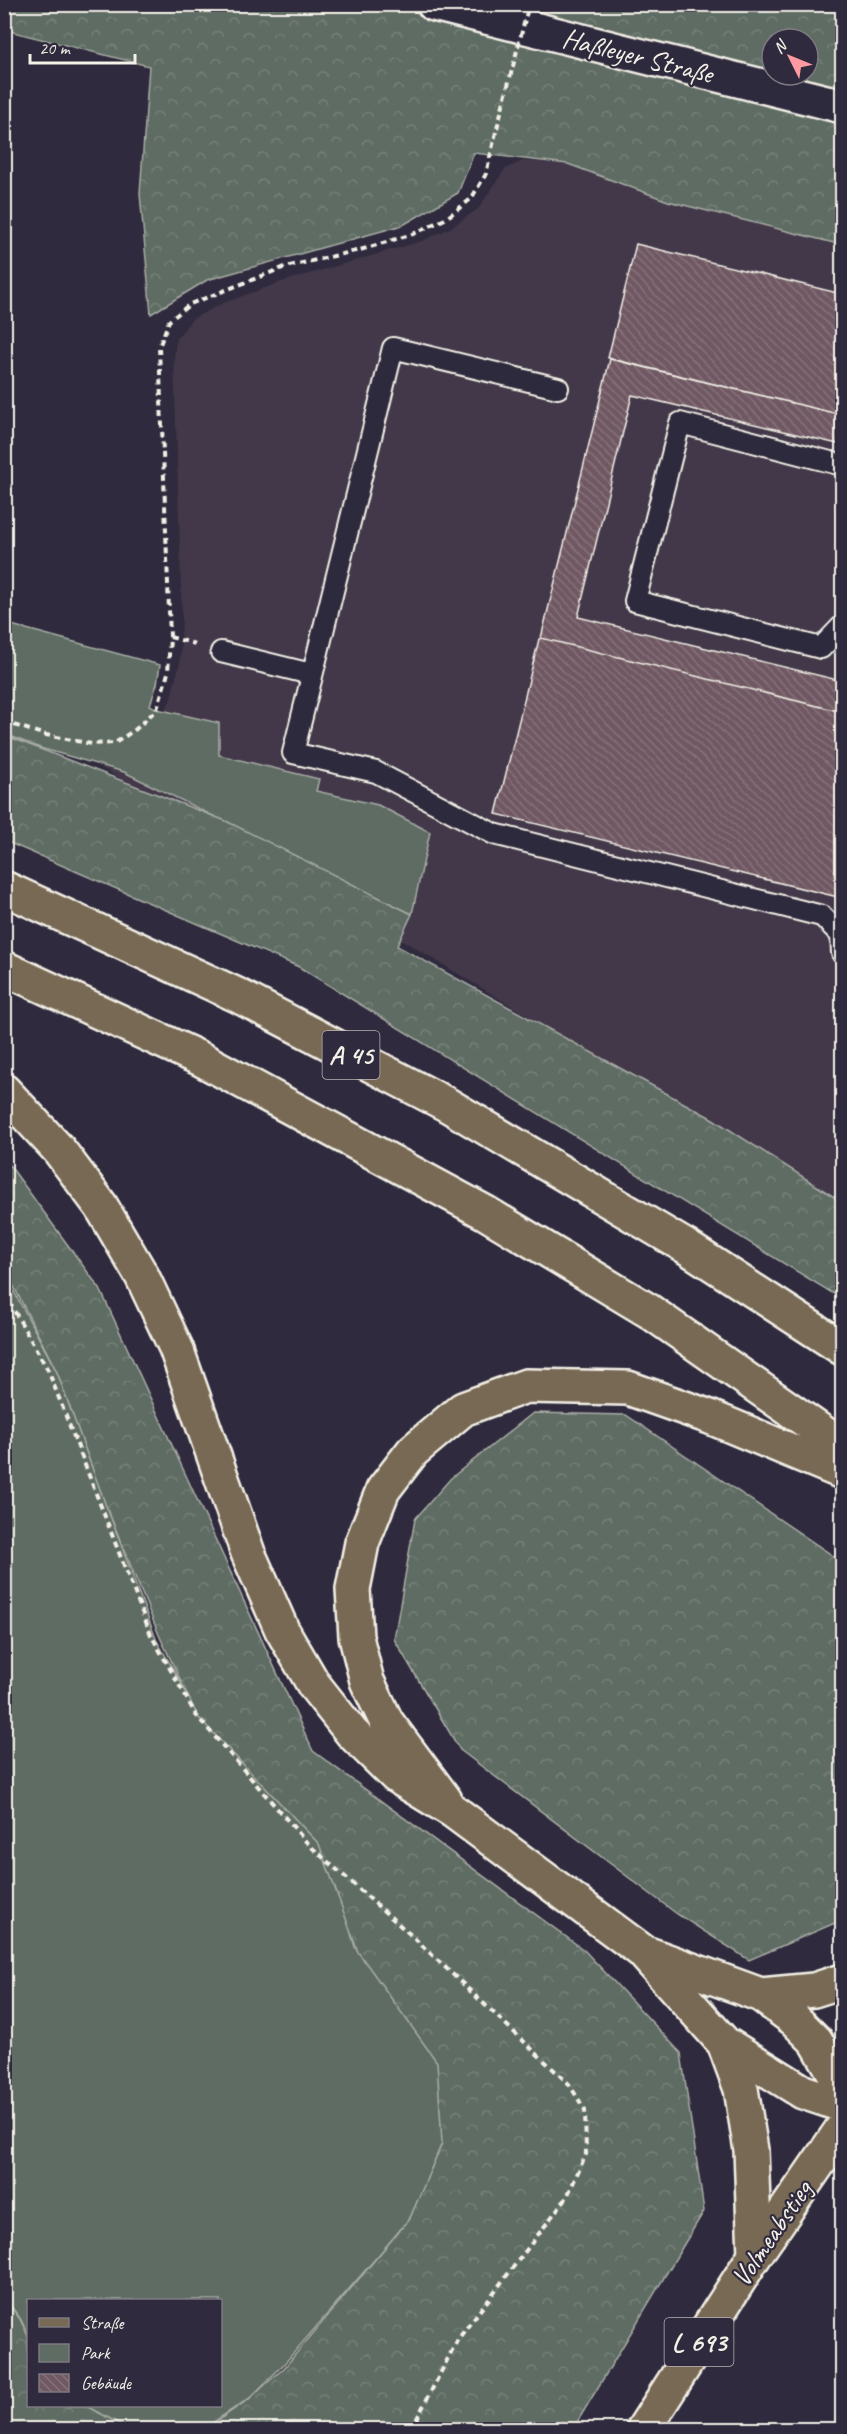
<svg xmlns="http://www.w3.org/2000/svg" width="847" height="2434" viewBox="0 0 847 2434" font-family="Caveat,sans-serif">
  <defs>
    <pattern id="forest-crowns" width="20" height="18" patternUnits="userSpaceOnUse" patternTransform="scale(1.5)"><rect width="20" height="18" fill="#5e6c63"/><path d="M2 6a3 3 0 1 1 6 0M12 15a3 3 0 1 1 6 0" fill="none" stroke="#768179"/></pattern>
    <pattern id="building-back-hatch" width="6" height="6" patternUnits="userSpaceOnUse" patternTransform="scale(1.5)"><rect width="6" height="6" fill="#705963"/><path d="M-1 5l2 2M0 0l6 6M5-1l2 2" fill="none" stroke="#857179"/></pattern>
  </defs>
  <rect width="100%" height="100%" fill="#2f2a3d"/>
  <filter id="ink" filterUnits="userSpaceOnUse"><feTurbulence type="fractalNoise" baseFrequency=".0167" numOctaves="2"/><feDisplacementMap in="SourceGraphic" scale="12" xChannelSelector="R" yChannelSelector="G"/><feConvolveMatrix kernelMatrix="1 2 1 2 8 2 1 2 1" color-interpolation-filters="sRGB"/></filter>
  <g filter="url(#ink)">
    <path fill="#423848" d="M523 161 568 164 668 201 842 245V1206L407 943 100 767 130 748 154 728 170 701 180 662 182 618 174 359 176 339 192 319 221 304 281 282 422 241 450 228 478 209 505 169Z"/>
    <path fill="#5e6c63" stroke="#a9aea6" stroke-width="1.5" d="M4 623 160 665 157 684 150 705 157 709 219 723V755L319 779 316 791 378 805 430 832 412 914 124 772 40 748 5 734Z
      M4 1273 57 1372 156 1639 204 1723 325 1846 355 1947 438 2061 445 2146 409 2220 284 2364 250 2398 203 2429 125 2428 84 2406H220V2300H28V2335L21 2320 5 2298Z"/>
    <path fill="url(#forest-crowns)" stroke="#a9aea6" stroke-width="1.5" fill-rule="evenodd" d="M5 4 842 5V245L668 201 568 164 474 153 458 193 403 225 207 280 151 314 140 194 149 66 5 30ZM772 39H808V75H772Z
      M4 735 226 821 412 914 397 946 713 1119 842 1202V1299L299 967 5 841Z
      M5 1159 100 1289 313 1751 584 1950 681 2053 704 2211 573 2429H206L249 2399 284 2368 410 2218 442 2143 437 2062 358 1952 319 1844 198 1717 159 1635 105 1503 57 1372 5 1269Z
      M533 1413 626 1415 842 1562V1920L749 1960 677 1914 460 1750 394 1639 415 1519 451 1478Z
      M5 2299 20 2319 28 2336V2406H86L126 2427 141 2429H5Z"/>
    <path fill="url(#building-back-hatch)" stroke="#f4f1e8" stroke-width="1.5" d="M636 244 842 294V415L608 358Z
      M610 359 842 415V445L632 395 578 617 842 681V712L541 638Z
      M541 638 842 712V898L496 814 539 639Z"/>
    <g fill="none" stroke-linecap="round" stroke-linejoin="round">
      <g stroke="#f4f1e8" stroke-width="24">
        <path id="lane" d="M558 388 393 348 293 753 376 772 494 834 822 916 841 935 842 953
          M842 465 680 423 635 601 821 648 842 626
          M221 652 311 674"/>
      </g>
      <g stroke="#f4f1e8" stroke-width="38">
        <path id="secondary" d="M434 4 842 106"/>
      </g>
      <g stroke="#f4f1e8" stroke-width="38">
        <path id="primary" d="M643 2430 755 2255 842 2129"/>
      </g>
      <g stroke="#f4f1e8" stroke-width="38">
        <path id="highway" d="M4 888 237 995 446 1104 685 1246 842 1348
          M4 968 201 1059 486 1213 649 1311 842 1446
          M4 1091 59 1150 101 1206 142 1276 176 1348 248 1553 282 1630 314 1685 352 1733 396 1776 453 1811 642 1951 724 2043 803 2092 842 2105
          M445 1800 386 1721 367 1681 356 1637 353 1589 362 1543 383 1490 413 1451 463 1409 526 1386 628 1388 710 1417 842 1472
          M643 1952 761 1995 814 1990 842 1981
          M761 1995 795 2020 816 2041 842 2086
          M724 2043 741 2089 751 2150 755 2255"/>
      </g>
      <path stroke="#f4f1e8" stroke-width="4" stroke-dasharray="6 4.5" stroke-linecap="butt" d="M170 637 195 644
        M4 722 46 735 92 744 115 743 136 729 157 709 168 673 170 637 159 347 169 321 190 304 285 267 360 250 413 234 445 219 471 199 486 174 497 128
        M4 1293 48 1370 151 1635 196 1715 309 1845 412 1936 569 2084 585 2110 586 2154 567 2197 458 2339 411 2430"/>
      <use href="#lane" stroke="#2f2a3d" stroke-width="20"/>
      <use href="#secondary" stroke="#2f2a3d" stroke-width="33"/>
      <use href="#primary" stroke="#786954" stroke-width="33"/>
      <use href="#highway" stroke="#786954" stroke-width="33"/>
      <path stroke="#f4f1e8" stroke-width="4" stroke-dasharray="6 4.5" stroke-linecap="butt" d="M497 128 529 4"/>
    </g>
  </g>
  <g text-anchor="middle" stroke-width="4.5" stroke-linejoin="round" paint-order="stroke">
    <g fill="#2f2a3d" stroke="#b9b5b5" stroke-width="1.5">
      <rect x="322.5" y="1031" width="57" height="48" rx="4.5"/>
      <rect x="664.5" y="2318" width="69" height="48" rx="4.5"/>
    </g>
    <g font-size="27" font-weight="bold" fill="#f4f1e8">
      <text x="351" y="1064">A 45</text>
      <text x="699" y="2351">L 693</text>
    </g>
    <g font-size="28" fill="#f4f1e8" stroke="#2f2a3d">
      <text transform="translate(638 55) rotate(14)" y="10">Haßleyer Straße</text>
      <text transform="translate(771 2233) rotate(-56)" y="10">Volmeabstieg</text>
    </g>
  </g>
  <rect width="847" height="2434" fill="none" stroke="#2f2a3d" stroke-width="24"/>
  <rect x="12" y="12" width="823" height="2410" fill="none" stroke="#f4f1e8" stroke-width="2" filter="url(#ink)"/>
  <rect x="27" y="2299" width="195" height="108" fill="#2f2a3d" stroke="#7e7a81" stroke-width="1.5"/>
  <rect x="39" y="2318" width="30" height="9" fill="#786954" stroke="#7e7a81" stroke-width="1.5"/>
  <text x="81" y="2329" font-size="18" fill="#f4f1e8">Straße</text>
  <rect x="39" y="2344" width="30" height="18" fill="#5e6c63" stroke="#7e7a81" stroke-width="1.5"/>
  <text x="81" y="2359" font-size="18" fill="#f4f1e8">Park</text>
  <rect x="39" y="2374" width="30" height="18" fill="url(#building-back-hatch)" stroke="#7e7a81" stroke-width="1.5"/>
  <text x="81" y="2389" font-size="18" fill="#f4f1e8">Gebäude</text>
  <g transform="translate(790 57) rotate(313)"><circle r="28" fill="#2f2a3d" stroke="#7e7a81" stroke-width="1.5"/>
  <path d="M0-4.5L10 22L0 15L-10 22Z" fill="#ff9aa2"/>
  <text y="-9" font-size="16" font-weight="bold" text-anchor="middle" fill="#f4f1e8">N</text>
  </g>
  <path d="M30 54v9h105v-9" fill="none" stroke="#f4f1e8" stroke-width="3"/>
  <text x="39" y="54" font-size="18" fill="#f4f1e8" stroke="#2f2a3d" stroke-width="4.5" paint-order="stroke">20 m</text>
</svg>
